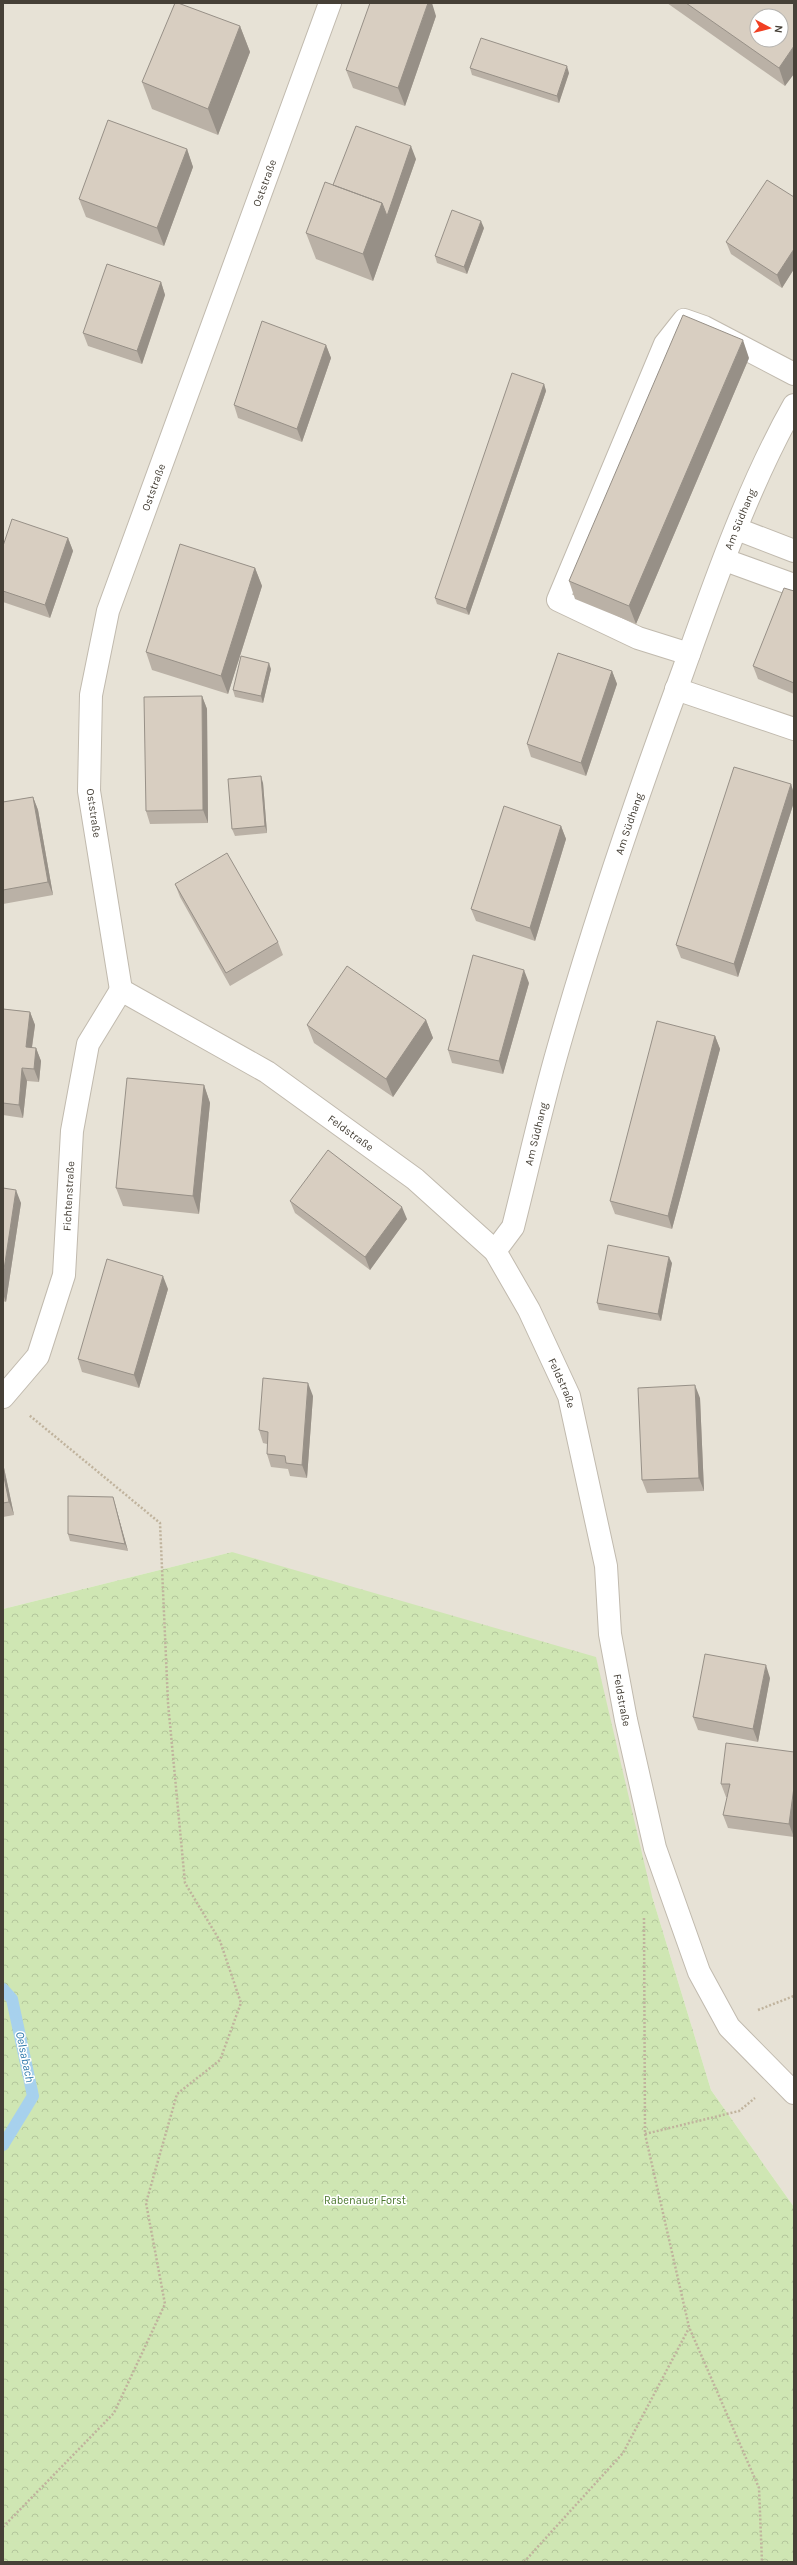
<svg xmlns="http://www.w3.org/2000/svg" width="797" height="2565" viewBox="0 0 797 2565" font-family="Karla,sans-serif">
  <defs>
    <pattern id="forest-crowns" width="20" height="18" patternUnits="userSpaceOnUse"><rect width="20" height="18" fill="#cfe6b3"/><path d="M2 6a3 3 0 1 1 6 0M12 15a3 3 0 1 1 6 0" fill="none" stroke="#b3c69b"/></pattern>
  </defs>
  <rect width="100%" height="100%" fill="#f3f0e8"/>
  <path fill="#e7e2d6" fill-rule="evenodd" d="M3 3H794V2207L711 2090 652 1896 232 1552 3 1609ZM757 16H781V40H757Z"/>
  <path fill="url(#forest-crowns)" d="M232 1552 596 1657 652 1896 711 2090 794 2207V2562H3V1609Z"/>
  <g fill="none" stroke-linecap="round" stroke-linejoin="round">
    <path stroke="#a7d1ed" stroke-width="12" d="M3 1989 12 1999 33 2096 3 2145"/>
    <g stroke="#c1baae" stroke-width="24">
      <g id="minor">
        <path d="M737 529 794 551"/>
        <path d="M725 560 794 585"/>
        <path d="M689 654 638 638 558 600 665 344 684 320 704 327 794 374"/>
        <path d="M676 689 794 729"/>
        <path id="s1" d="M121 990 267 1072 415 1179 495 1251 529 1310 569 1396 606 1566 610 1634 626 1720 655 1848 699 1972 729 2027 794 2093"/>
        <path id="s2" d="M121 990 89 791 91 695 108 611 330 3"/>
        <path id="s3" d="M495 1251 513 1227C528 1168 541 1108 558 1049 594 922 637 796 683 671 714 584 748 486 794 405"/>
        <path id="s4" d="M3 1397 38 1356 64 1275 72 1131 88 1044 121 990"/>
      </g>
    </g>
    <path stroke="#c0b39d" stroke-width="2.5" stroke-dasharray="2 2" stroke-linecap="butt" d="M644 1918 645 2134 739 2111 755 2098
      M758 2010 794 1996
      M645 2134 689 2327 759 2488 762 2562
      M3 2527 114 2413 165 2304 146 2203 177 2094 220 2060 241 2003 220 1941 185 1883 168 1703 160 1523 29 1415
      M524 2562 623 2453 689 2328"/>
    <use href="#minor" stroke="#fff" stroke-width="22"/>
  </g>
  <path fill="#bab1a6" d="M667 3H794L785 86Z
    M436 16 405 106 353 88 346 70Z
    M240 26 250 52 218 135 152 109 142 82Z
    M470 68 569 73 559 103 472 75Z
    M187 149 193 167 164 246 86 217 79 199Z
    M416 159 373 281 316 259 306 233 333 185Z
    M794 197V269L782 288 731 254 726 242Z
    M484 228 467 274 437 263 435 256Z
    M161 282 165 295 142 364 88 346 83 333Z
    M326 345 331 358 302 442 238 418 234 405Z
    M749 358 636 624 575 599 569 581Z
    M544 384 546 391 469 615 437 604 435 598Z
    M68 538 73 551 50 618 3 602V546Z
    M255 568 262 586 228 694 152 670 146 652Z
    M794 591V694L758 679 753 666Z
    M271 669 263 703 235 697 233 690Z
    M612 671 617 684 586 776 531 757 527 744Z
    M202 696 207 709 208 823 150 824 146 811Z
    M263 783 267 833 235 836 232 829Z
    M791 784 794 794V802L738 977 681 958 676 945Z
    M33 797 38 810 53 895 3 904V802Z
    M561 826 566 839 535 941 476 921 471 909Z
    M175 884 278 942 283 955 230 986 180 897Z
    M529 983 503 1074 452 1063 448 1050Z
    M3 1009 30 1012 35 1025 32 1048H36L41 1061 39 1082 27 1081 23 1118 3 1115Z
    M426 1020 433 1038 393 1097 314 1043 307 1025Z
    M715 1036 720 1049 672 1229 615 1214 610 1201Z
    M204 1085 210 1103 199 1214 123 1206 116 1188Z
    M3 1188 21 1203 6 1302 3 1301Z
    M290 1201 407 1219 370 1270 295 1213Z
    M672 1263 661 1321 599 1310 597 1303Z
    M168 1289 139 1388 82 1372 78 1359Z
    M313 1396 307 1478 290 1476 288 1469 271 1467 267 1454V1444L263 1443 259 1430Z
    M700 1398 704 1491 647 1493 642 1480Z
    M3 1463 14 1515 3 1517Z
    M113 1497 115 1504 128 1551 70 1541 68 1534Z
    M770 1678 758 1742 698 1730 693 1717Z
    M794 1752V1837L728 1828 723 1815 727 1797H726L721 1784Z"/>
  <path fill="#979087" d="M428 3H432L436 16 405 106 398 88Z
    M240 26 250 52 218 135 208 109Z
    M794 46V74L785 86 779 68Z
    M567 66 569 73 559 103 557 96Z
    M411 146 416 159 373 281 363 254 382 203Z
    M187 149 193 167 164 246 157 228Z
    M481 221 484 228 467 274 464 267Z
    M794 249V269L782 288 777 275Z
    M161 282 165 295 142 364 137 351Z
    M743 340 749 358 636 624 629 606Z
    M326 345 331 358 302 442 297 429Z
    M544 384 546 391 469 615 466 609Z
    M68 538 73 551 50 618 45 605Z
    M255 568 262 586 228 694 221 676Z
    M269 663 271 669 263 703 261 696Z
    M612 671 617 684 586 776 581 763Z
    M202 696 207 709 208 823 203 810Z
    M261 776 263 783 267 833 265 826Z
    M791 784 794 794V802L738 977 734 964Z
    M33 797 38 810 53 895 48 882Z
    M561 826 566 839 535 941 530 928Z
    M524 970 529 983 503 1074 499 1061Z
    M30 1012 35 1025 30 1060 26 1047Z
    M426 1020 433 1038 393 1097 386 1079Z
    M715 1036 720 1049 672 1229 668 1216Z
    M36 1048 41 1061 39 1082 34 1069Z
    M22 1068 27 1081 23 1118 19 1105Z
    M204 1085 210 1103 199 1214 193 1196Z
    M16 1190 21 1203 6 1302 3 1294V1276Z
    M402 1207 407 1219 370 1270 365 1257Z
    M669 1257 672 1263 661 1321 658 1314Z
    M163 1276 168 1289 139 1388 134 1375Z
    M308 1383 313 1396 307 1478 302 1465Z
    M695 1385 700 1398 704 1491 699 1478Z
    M3 1463 14 1515 9 1502 3 1472Z
    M113 1497 115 1504 128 1551 125 1544Z
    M766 1665 770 1678 758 1742 753 1729Z
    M794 1787V1837L789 1824Z"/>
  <path fill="#d8cec1" stroke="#979087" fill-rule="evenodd" d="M175 3H178L240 26 208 109 142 82Z
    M370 3H428L398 88 346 70Z
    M686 3H794V46L779 68ZM757 16H781V40H757Z
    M481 38 567 66 557 96 470 68Z
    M108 120 187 149 157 228 79 199Z
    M356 126 411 146 387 216 382 203 333 185Z
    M767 180 794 197V249L777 275 726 242Z
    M325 182 382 203 363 254 306 233Z
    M452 210 481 221 464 267 435 256Z
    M107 264 161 282 137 351 83 333Z
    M683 315 743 340 629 606 569 581Z
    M262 321 326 345 297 429 234 405Z
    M512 373 544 384 466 609 435 598Z
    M12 519 68 538 45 605 3 591V546Z
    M180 544 255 568 221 676 146 652Z
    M784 588 794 591V683L753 666Z
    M558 653 612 671 581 763 527 744Z
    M241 656 269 663 261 696 233 690Z
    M202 696 203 810 146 811 144 697Z
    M734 767 791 784 734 964 676 945Z
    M261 776 265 826 232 829 228 779Z
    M33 797 48 882 3 890V802Z
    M504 806 561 826 530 928 471 909Z
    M227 853 278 942 226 973 175 884Z
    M473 955 524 970 499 1061 448 1050Z
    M347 966 426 1020 386 1079 307 1025Z
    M3 1009 30 1012 26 1047 36 1048 34 1069 22 1068 19 1105 3 1103Z
    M657 1021 715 1036 668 1216 610 1201Z
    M127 1078 204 1085 193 1196 116 1188Z
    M328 1150 402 1207 365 1257 290 1201Z
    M3 1188 16 1190 3 1276Z
    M608 1245 669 1257 658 1314 597 1303Z
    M107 1259 163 1276 134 1375 78 1359Z
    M263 1378 308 1383 302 1465 286 1463 285 1456 267 1454 268 1432 259 1430Z
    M695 1385 699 1478 642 1480 638 1388Z
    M3 1472 9 1502 3 1503Z
    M68 1496 113 1497 125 1544 68 1534Z
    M705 1654 766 1665 753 1729 693 1717Z
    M726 1743 794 1752V1787L789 1824 723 1815 730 1784H721Z"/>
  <g text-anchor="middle" stroke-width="3" stroke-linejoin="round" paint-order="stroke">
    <g font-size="11" fill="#464037" stroke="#fff">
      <text dy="4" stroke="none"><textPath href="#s2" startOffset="839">Oststraße</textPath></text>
      <text dy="4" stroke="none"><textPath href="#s2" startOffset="515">Oststraße</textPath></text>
      <text dy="4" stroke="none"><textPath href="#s3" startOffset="774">Am Südhang</textPath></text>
      <text transform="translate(94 813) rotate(82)" y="4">Oststraße</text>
      <text dy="4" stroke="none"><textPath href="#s3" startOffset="450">Am Südhang</textPath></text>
      <text dy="4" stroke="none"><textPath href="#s1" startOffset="271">Feldstraße</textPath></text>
      <text dy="4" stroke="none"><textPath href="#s3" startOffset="126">Am Südhang</textPath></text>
      <text dy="4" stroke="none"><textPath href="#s4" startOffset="218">Fichtenstraße</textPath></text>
      <text dy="4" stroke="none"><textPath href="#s1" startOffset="606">Feldstraße</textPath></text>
      <text dy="4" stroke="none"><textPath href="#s1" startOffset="930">Feldstraße</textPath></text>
    </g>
    <g font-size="11" fill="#49762c" stroke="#fff">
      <text x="365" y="2204">Rabenauer Forst</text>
    </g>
    <g font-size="12" font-style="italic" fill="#347cae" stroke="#fff">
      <text transform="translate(25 2057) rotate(78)" y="4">Oelsabach</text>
    </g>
  </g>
  <rect width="797" height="2565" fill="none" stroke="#464037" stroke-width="8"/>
  <g transform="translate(769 28) rotate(97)"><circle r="19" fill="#ffffff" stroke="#b5b3af"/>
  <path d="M0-3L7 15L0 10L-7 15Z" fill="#f13f22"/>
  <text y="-6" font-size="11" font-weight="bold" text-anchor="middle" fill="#464037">N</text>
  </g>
</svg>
